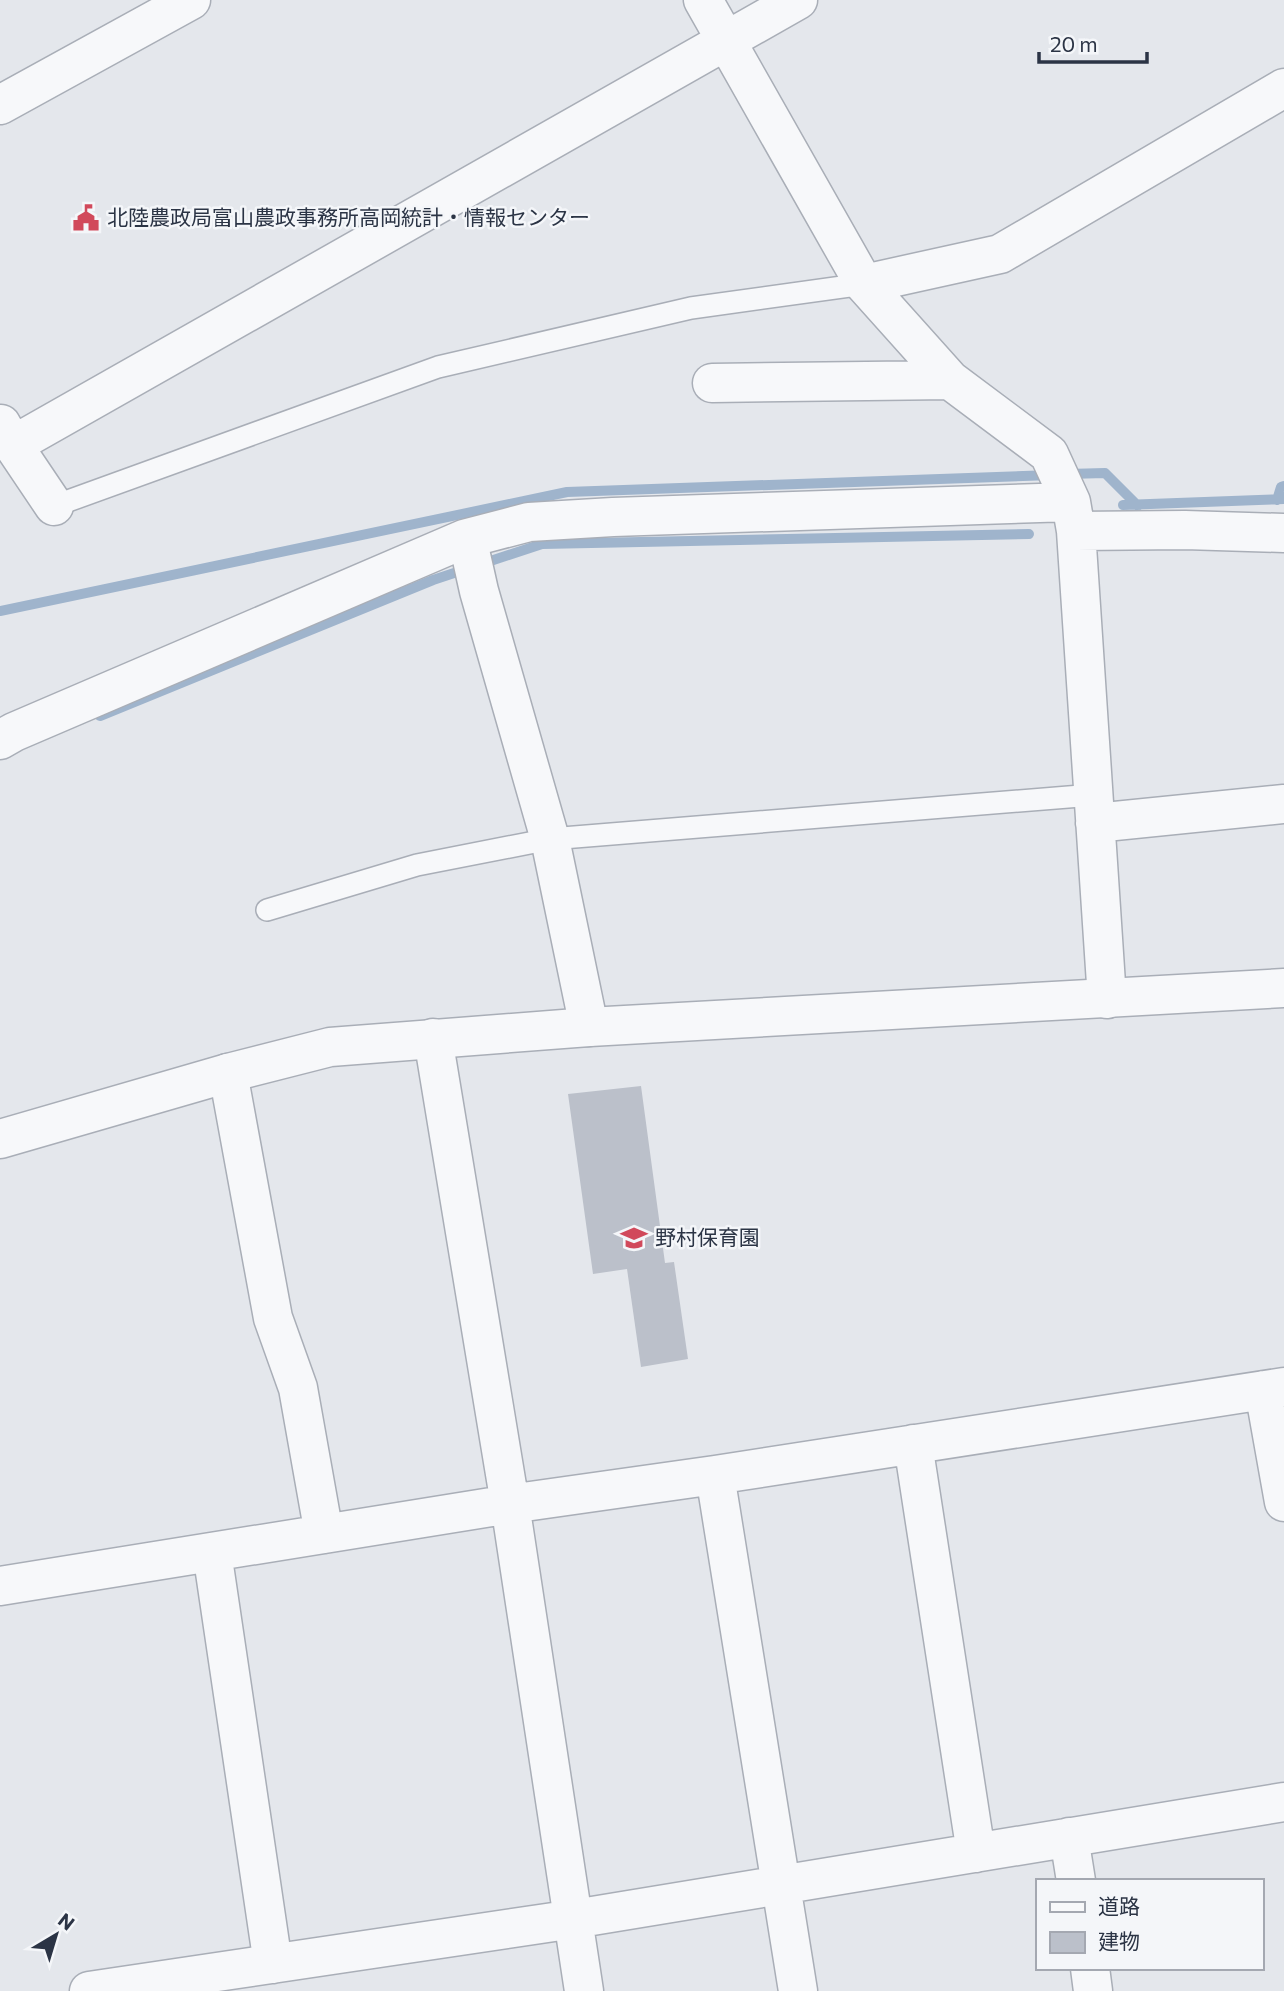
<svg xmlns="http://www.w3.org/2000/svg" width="1284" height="1991" viewBox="0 0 1284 1991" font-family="Commissioner,'Noto Sans JP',sans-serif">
  <rect width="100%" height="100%" fill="#e4e7ec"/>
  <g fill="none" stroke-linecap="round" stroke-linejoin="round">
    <path stroke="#9fb4cc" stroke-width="10" d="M1068 474 1105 473 1138 506
      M1277 500 1281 487 1284 486
      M1123 505 1284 499
      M0 611 567 492 1052 475
      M100 716 433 580 542 544 1029 534"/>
  </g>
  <path fill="#bbc0ca" d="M641 1086 665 1263 674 1262 688 1359 641 1367 627 1269 593 1274 568 1094Z"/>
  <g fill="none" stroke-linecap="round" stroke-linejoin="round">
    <g stroke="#a9aeb7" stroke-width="24">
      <path id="service" d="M54 506 438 367 691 308 864 284
        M267 910 417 865 550 839 1093 795"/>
    </g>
    <g stroke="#a9aeb7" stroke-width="41">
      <path id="minor" d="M703 0 864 284 950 380 1049 454 1071 502 1076 531 1107 999
        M0 105 191 0
        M864 284 1000 254 1284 88
        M712 383 950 380
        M1 424 13 445 54 506
        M13 445 798 0
        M1076 531 1185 530 1284 533
        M464 539 471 555 479 591 550 839 589 1027
        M0 740 14 732 464 539 529 522 613 517 1071 502
        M1095 823 1284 804
        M433 1038 510 1504 584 1991
        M228 1073 273 1318 298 1388 324 1534
        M1264 1390 1284 1502
        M913 1444 976 1853
        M715 1475 798 1991
        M212 1552 273 1964
        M0 1586 510 1504 715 1475 1284 1387
        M1069 1837 1076 1881
        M1090 1968 1093 1991
        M89 1991 574 1919 1284 1802"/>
    </g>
    <g stroke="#a9aeb7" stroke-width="41">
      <path id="tertiary" d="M0 1139 228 1073 330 1047 589 1027 1284 988"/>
    </g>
    <use href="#service" stroke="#f7f8fa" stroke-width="21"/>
    <use href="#minor" stroke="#f7f8fa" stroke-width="38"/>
    <use href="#tertiary" stroke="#f7f8fa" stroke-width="38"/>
  </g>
  <defs>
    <g id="civic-bare" transform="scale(2.1)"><path d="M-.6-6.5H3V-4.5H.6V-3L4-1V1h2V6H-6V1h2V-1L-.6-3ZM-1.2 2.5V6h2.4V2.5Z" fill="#d1495b" stroke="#f4f6f9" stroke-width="2.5" paint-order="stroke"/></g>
    <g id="school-bare" transform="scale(2.1)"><path d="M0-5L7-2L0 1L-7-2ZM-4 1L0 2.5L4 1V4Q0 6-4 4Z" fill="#d1495b" stroke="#f4f6f9" stroke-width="2.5" paint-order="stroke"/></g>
  </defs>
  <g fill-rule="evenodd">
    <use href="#civic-bare" x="86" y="218"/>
    <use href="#school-bare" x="634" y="1238"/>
  </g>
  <g text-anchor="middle" stroke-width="5" stroke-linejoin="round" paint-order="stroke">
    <g font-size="21" fill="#2b3445" stroke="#f4f6f9" text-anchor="start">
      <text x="107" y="225">北陸農政局富山農政事務所高岡統計・情報センター</text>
      <text x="655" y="1245">野村保育園</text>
    </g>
  </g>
  <rect x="1036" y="1879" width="228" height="91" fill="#f4f6f9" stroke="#a4a8b1" stroke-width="2"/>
  <rect x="1050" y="1902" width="35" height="10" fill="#f7f8fa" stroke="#a4a8b1" stroke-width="2"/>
  <text x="1098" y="1914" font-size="21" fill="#2b3445">道路</text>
  <rect x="1050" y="1932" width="35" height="21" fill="#bbc0ca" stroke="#a4a8b1" stroke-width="2"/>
  <text x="1098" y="1949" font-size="21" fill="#2b3445">建物</text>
  <g transform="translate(56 1935) rotate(38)" stroke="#f4f6f9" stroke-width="5" paint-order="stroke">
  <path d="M0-5L12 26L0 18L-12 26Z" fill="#2b3445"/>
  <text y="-10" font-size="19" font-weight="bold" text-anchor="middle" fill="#2b3445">N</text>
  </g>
  <path d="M1039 52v10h108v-10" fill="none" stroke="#2b3445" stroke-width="3.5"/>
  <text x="1050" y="52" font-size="21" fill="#2b3445" stroke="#f4f6f9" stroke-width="5" paint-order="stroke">20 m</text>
</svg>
